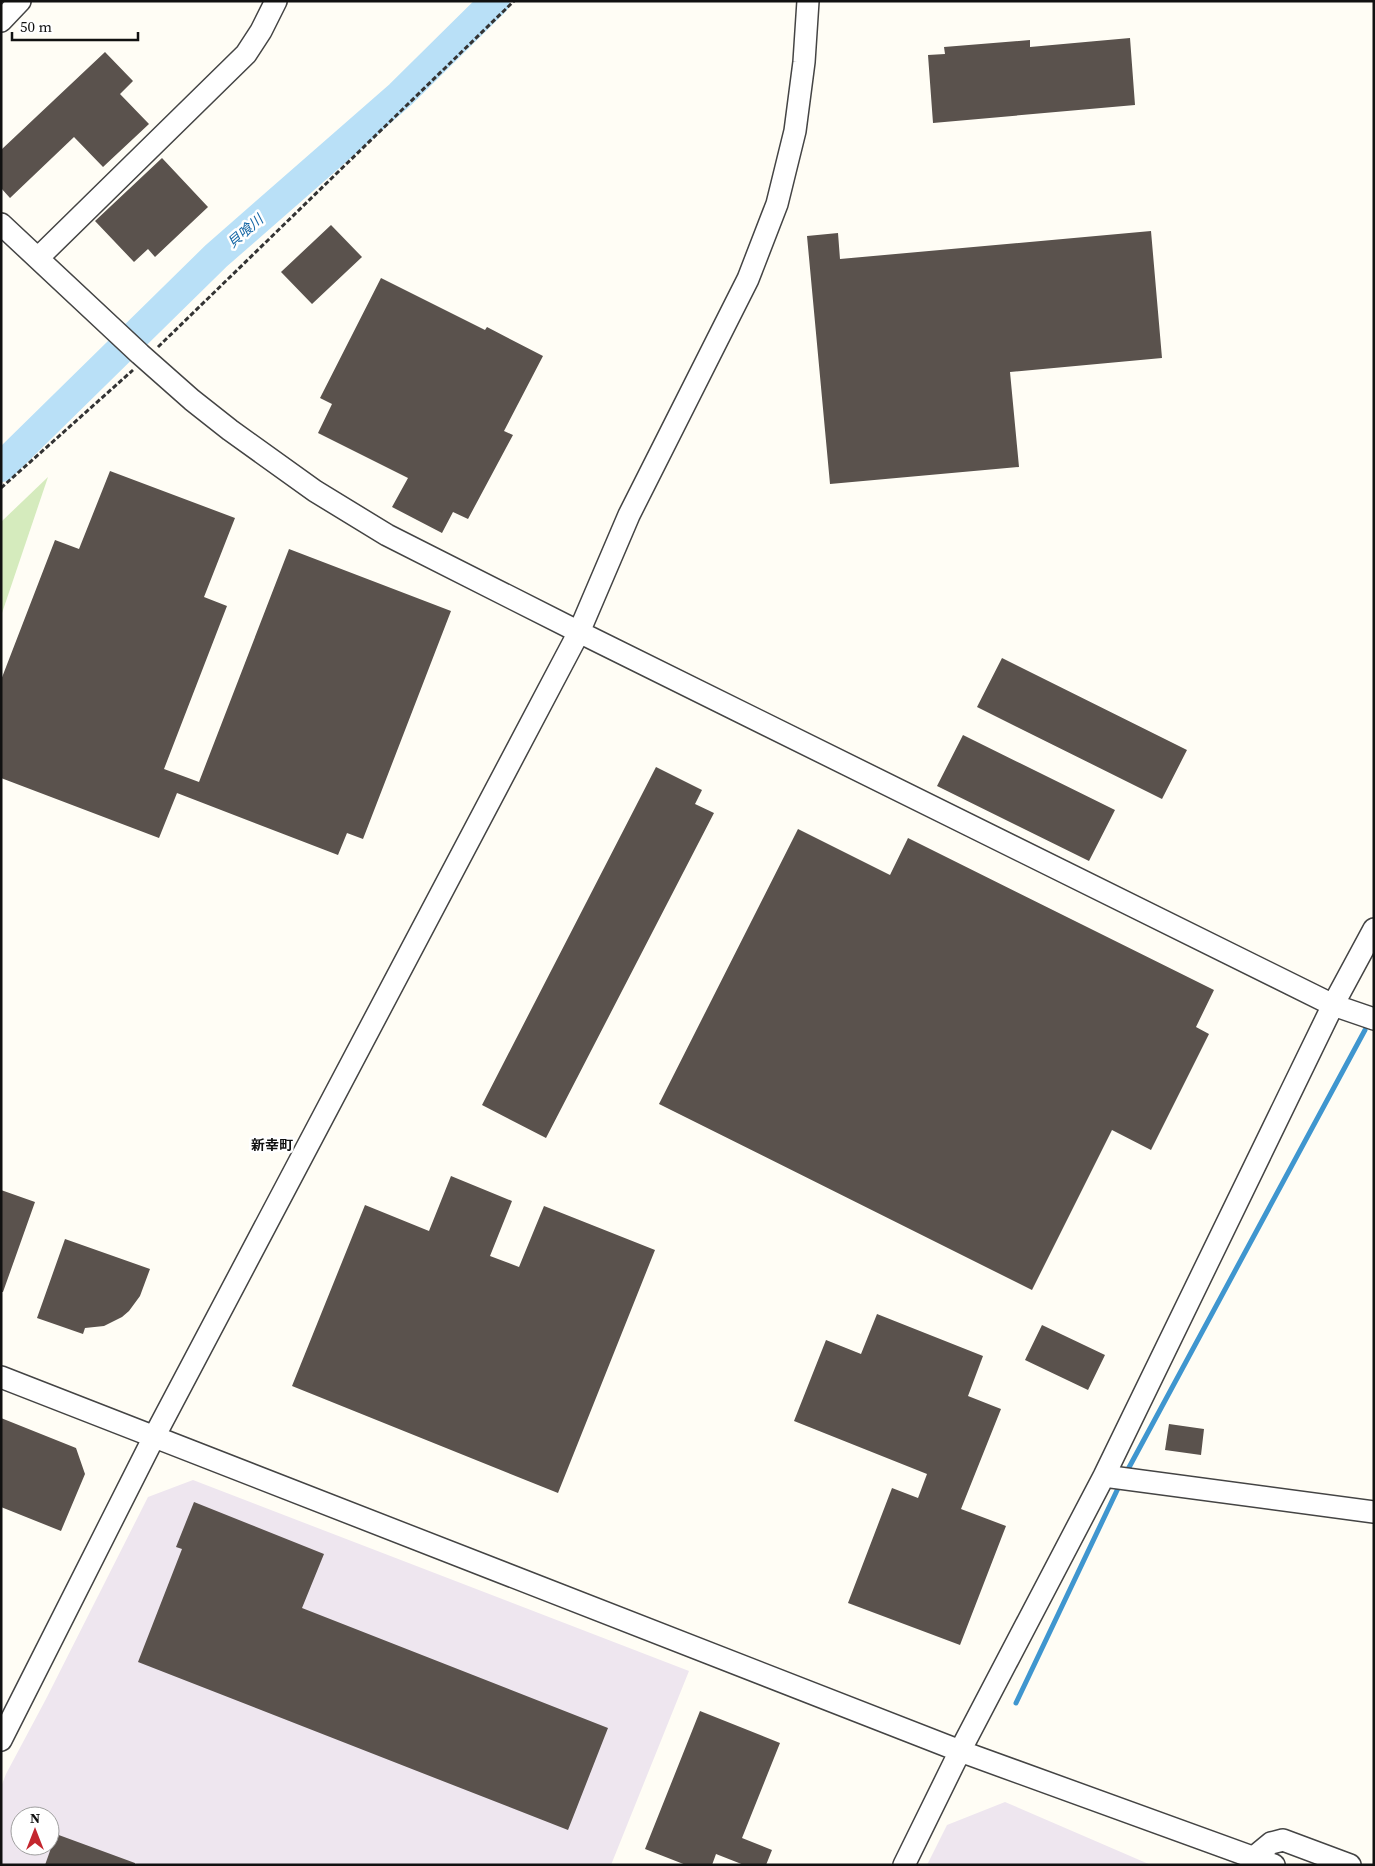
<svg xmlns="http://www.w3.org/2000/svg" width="1375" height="1866" viewBox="0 0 1375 1866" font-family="'Source Serif 4','Noto Sans JP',serif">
  <rect width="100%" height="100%" fill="#fffdf5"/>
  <path fill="#eee6ef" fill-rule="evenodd" d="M193 1480 689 1671 611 1865H1V1787L6 1774 46 1699 148 1497ZM20 1816H50V1846H20Z
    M1005 1802 1151 1865H927L947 1825Z"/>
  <path fill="#d5ebbd" d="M48 477 1 616V522Z"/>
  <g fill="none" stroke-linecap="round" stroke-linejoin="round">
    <path stroke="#3f96cf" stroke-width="5" d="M1126 1473 1365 1030
      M1016 1703 1121 1482"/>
    <path stroke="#b9e0f7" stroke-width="30" d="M1 467 216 256 400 95 495 1"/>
  </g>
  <path fill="#5a524d" d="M1130 38 1135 105 933 123 928 55 945 54 944 47 1030 40V47Z
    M105 52 133 81 120 94 149 124 103 167 74 137 10 198 1 188V150Z
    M162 158 208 207 155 257 148 249 134 262 95 221Z
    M331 225 362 257 312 304 281 272Z
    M1151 231 1162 358 1010 372 1019 467 830 484 807 236 838 233 840 259Z
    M381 278 485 330 487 327 543 356 504 431 513 435 468 519 453 512 442 533 392 507 408 478 318 433 332 404 320 398Z
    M110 471 235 518 204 597 227 606 164 769 199 782 289 549 451 611 363 839 347 833 338 855 177 793 159 838 1 778V680L55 540 79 549Z
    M1002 658 1187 750 1162 799 977 707Z
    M963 735 1115 810 1089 861 937 786Z
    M656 767 702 790 695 804 714 813 546 1138 482 1105Z
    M798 829 890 875 908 838 1214 990 1196 1027 1209 1034 1151 1150 1112 1130 1032 1290 659 1104Z
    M451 1176 512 1201 490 1256 519 1267 544 1206 655 1250 558 1493 292 1386 365 1205 429 1231Z
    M1 1190 35 1202 3 1292H1Z
    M65 1239 150 1269 140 1296 129 1311 122 1317 104 1326 85 1328 83 1334 37 1318Z
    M877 1314 983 1356 968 1396 1001 1409 961 1509 1006 1526 960 1645 848 1603 892 1488 918 1498 927 1474 794 1421 826 1340 861 1354Z
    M1042 1325 1105 1355 1088 1390 1025 1360Z
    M1 1418 76 1448 85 1474 61 1531 1 1507Z
    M1169 1424 1204 1429 1201 1455 1165 1450Z
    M194 1502 324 1554 302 1608 608 1728 568 1830 138 1662 182 1549 176 1547Z
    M700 1711 780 1743 742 1838 772 1850 766 1865H744L716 1854 712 1865H686L645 1849Z
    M56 1834 135 1863V1865H45Z"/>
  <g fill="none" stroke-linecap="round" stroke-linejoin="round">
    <g stroke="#444" stroke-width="24">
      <path id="minor" d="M1 21 20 1
        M1 224 140 354 192 400 230 430 315 491 387 535 579 632 1333 1005 1374 1019
        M38 258 246 54 261 31 276 1
        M1 1377 960 1751 1274 1865
        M1104 1476 1374 1512
        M1 1740 154 1437 579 632 629 515 748 279 777 204 795 131 804 62 808 1
        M904 1865 960 1751 1104 1476 1333 1005 1374 929
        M1256 1865 1254 1857 1271 1843 1283 1840 1350 1865"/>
    </g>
    <path stroke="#333" stroke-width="3" stroke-dasharray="5 2.5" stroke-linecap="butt" d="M158 347 514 1
      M1 488 133 370"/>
    <use href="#minor" stroke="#fff" stroke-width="21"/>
  </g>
  <g text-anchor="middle" stroke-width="5" stroke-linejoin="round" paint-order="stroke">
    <g font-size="14" font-style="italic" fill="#1768a6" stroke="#fff">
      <text transform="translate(245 231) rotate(-41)" y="5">貝喰川</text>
    </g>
    <g font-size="14" font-weight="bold" fill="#111" stroke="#fff">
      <text x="272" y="1150">新幸町</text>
    </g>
  </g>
  <rect width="1375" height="1866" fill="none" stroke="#111111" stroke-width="5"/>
  <g transform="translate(35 1831)"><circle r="24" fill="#ffffff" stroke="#a0a0a0"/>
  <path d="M0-4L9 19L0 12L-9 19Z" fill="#c4262e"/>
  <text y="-8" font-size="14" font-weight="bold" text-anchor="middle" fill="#111111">N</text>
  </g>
  <path d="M12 32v8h126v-8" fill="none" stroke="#111111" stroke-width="2.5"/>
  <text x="20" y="32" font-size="15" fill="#111111" stroke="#ffffff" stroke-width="4" paint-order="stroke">50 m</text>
</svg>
